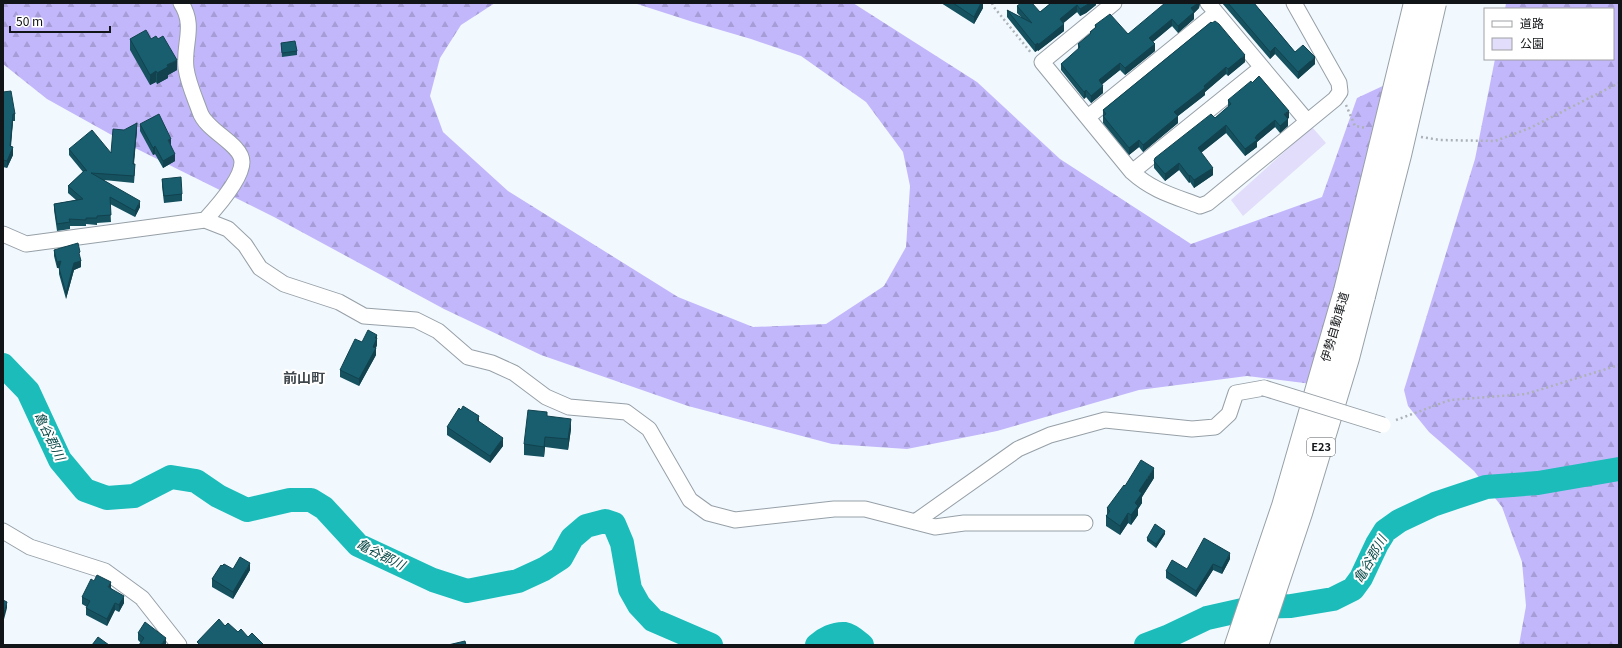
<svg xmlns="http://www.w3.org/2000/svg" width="1622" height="648" viewBox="0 0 1622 648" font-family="Georgia,'Noto Sans JP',serif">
  <defs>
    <pattern id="forest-firs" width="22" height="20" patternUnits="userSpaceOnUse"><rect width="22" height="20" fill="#c3b7fb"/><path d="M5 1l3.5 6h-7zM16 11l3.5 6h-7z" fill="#a69cd6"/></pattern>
  </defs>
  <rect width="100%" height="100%" fill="#f1f9ff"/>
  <path fill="#e1ddfa" d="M1312 127 1326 143 1243 216 1231 200Z"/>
  <path fill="url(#forest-firs)" d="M3 3H495L461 25 440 58 430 96 443 132 508 191 678 297 753 327 826 324 884 286 906 247 910 186 903 152 866 102 801 56 751 39 693 22 634 3H853L977 82 1060 159 1191 244 1322 197 1357 98 1417 70 1430 81 1365 295 1312 384 1247 376 1139 390 997 431 907 449 832 444 688 406 541 355 444 309 274 217 135 148 47 99 3 64Z
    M1506 3H1619V645H1519L1526 606 1522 562 1502 507 1474 471 1429 432 1408 406 1404 390 1475 159 1495 59H1613V9H1505Z"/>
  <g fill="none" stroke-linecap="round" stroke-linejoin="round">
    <path stroke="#1cbcba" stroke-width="24" d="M3 365 28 391 60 460 85 490 107 498 134 496 171 477 196 481 218 496 247 510 290 500H311L324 508 358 545 433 580 467 591 518 581 544 569 561 558 572 538 586 526 605 521 614 524 622 543 630 589 639 605 653 620 711 645
      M817 645C824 639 835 633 845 634 851 635 857 641 862 645
      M1146 645 1167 637 1207 618 1256 607 1291 606 1333 599 1353 589 1361 578 1377 544 1385 531 1399 521 1435 504 1486 487 1538 483 1619 469"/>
    <g stroke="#97a0a7" stroke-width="17">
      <path id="street" d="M181 3C196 26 183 44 186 68 188 83 195 98 200 112 206 131 242 144 242 162 242 179 216 208 205 220
        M1114 3 1042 62 1132 172C1153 191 1174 196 1200 206L1208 203 1335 99 1340 92 1339 83 1294 3
        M1208 3 1307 121
        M1088 117 1216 13
        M1132 172 1261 68
        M3 234 26 244 205 220 228 229 245 245 260 268 284 284 339 302 364 316 416 320 438 331 468 357 492 363 514 373 546 397 569 407 626 412 649 429 690 500 708 513 735 520 834 509H865L935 527 964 523H1085
        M915 522 1018 449 1050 435 1105 420 1192 429 1215 427 1229 414 1236 393 1264 388
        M3 531 30 547 105 571 142 598 179 645"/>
    </g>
    <g stroke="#97a0a7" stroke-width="24">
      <path id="highway" d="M1236 645 1283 506 1345 291
        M1257 645 1301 513 1348 358 1364 296"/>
    </g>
    <path stroke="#acb2b7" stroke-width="2.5" stroke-dasharray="2 3" stroke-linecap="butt" d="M992 3 993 6 1032 54
      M1346 105 1355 126 1367 128
      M1421 137 1440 140 1495 141 1530 128 1619 83
      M1396 420 1450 400 1526 394 1619 365"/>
    <use href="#street" stroke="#fff" stroke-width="15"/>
    <use href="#highway" stroke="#fff" stroke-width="22"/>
    <g stroke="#97a0a7" stroke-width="17" stroke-linecap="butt">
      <path id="street-bridge" d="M1264 388 1383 425"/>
    </g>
    <g stroke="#97a0a7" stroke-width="24" stroke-linecap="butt">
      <path id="highway-bridge" d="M1345 291 1415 3
        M1364 296 1400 155 1435 3"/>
    </g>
    <use href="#street-bridge" stroke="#fff" stroke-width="15"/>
    <use href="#highway-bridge" stroke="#fff" stroke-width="22"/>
  </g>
  <path fill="#15515f" d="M941 3H983V8L974 24Z
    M1051 3H1096V5L1086 13 1080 16 1077 12 1063 23 1064 31 1038 51V50L1035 52 1007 17V10L1022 18 1017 13V6L1040 12Z
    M1200 3 1199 8 1194 13V19L1178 33 1172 26 1153 42 1155 51 1125 75 1120 70 1102 84 1103 93 1091 103 1086 97 1084 99 1061 70V64L1078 50V44L1090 34V32L1095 28V25L1128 34Z
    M1222 3H1254L1295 52 1315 64 1298 79 1275 54 1270 59Z
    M1211 22 1245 62 1228 76 1226 74 1205 92V95L1178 116V123L1143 152 1139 147 1129 155 1103 123V110Z
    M130 39H151L177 70 168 75V78L157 84 156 82 150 85 130 50Z
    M281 43 297 51V55L282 57Z
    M3 92 15 114V121H13L11 147 13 155 7 168 3 167Z
    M1228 100 1289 118H1288V126L1280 133 1275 127 1257 142V147L1245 156 1226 133 1201 153 1213 175 1194 188 1190 182 1189 183 1179 170 1165 181 1154 168V161L1215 118 1228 107Z
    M140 124 171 145 175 161 163 168 155 154 153 155 140 131Z
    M124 130H137L134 164 135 170 134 183 104 180 140 207 135 217 110 204 111 222 97 223V225L86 224V226H70V229L57 231 54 210V204L76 200 68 193V186L83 172 69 155V149L111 153Z
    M162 179 182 194V201L164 203 162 186Z
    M54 250 80 258 81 267 74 270 66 299 59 274V268H57L54 256Z
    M377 335V345L376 348V355L359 386 340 377V370L362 342Z
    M547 416 571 429 568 450 545 447 544 457 524 455V444Z
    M479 422 503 446 490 463 447 435V427Z
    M1154 478 1142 497V503L1138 509V515L1131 525 1128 523 1120 535 1106 526V516L1107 515V508L1125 486Z
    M1165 534 1156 548 1147 541V538Z
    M1230 559 1222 574 1213 570 1196 597 1166 578V571L1187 569Z
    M222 566 233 569 250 570 233 599 212 587V579Z
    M111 588 124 603 119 612 115 610 107 626 86 615V608L87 607 82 604V597Z
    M138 633 166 645 141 643 138 640Z"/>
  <path fill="#11424e" d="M981 3H983V8L974 24V17Z
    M1090 3H1096V5L1086 13 1080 16V9Z
    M1197 3H1200L1199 8 1194 13V19L1178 33V26L1191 8Z
    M1077 5V12L1060 26V19Z
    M1172 19V26L1149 45V38Z
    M1064 24V31L1038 51V45Z
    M1038 43V50L1035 52V45Z
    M1155 44V51L1125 75V68Z
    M1275 47V54L1270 59V52Z
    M1245 55V62L1228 76V69Z
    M1315 57V64L1298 79V72Z
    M177 60V70L168 75V78L157 84V73L167 65Z
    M1120 63V70L1099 87V80Z
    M1226 67V74L1205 92V95L1174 119V112Z
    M156 71V82L150 85V75Z
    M1103 86V93L1091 103V96Z
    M1086 90V97L1084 99V92Z
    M1289 111V118L1284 121V114Z
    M13 114V121L10 153 13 147V155L7 168V161L10 146Z
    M1178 116V123L1143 152V145Z
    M1288 119V126L1280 133V126Z
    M1275 120V127L1257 142V147L1245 156V149L1257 135Z
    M137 123V130L133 170V164Z
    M1226 125V133L1198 155V148Z
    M171 139V146L168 140Z
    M1139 140V147L1129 155V148Z
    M155 146V154L153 155V148Z
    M175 154V161L163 168V161Z
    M1179 163V170L1165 181V174Z
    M1213 168V175L1194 188V180Z
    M1190 175V182L1189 183V176Z
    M140 201V207L135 217V211Z
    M61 261V267L57 268V262Z
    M81 261V267L74 270 66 299V293L74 263Z
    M377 335V345L373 354V347Z
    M376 348V355L359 386V379Z
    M479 416V423L477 420Z
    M571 419V429L568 450V439Z
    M545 437V447L544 457V447Z
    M503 438V446L490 463V456Z
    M1154 468V478L1142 497V503L1138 509V515L1131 525V515L1139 491Z
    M1128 513V523L1120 535V526Z
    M1165 531V534L1156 548V544Z
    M1230 553V559L1222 574V568Z
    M250 563V570L233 599V592Z
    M1213 564V570L1196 597V591Z
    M111 582V589L108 587Z
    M124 596V603L119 612V605Z
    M7 602V608L3 623V616Z
    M115 603V610L107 626V619Z
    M166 638V645H161Z"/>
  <path fill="#185e6f" stroke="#11424e" d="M953 3H981L974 17Z
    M1021 3H1032L1040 12 1051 3H1090L1080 9 1077 5 1060 19 1064 24 1038 45V43L1035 45 1007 10 1032 23 1017 6Z
    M1165 3H1197L1191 8 1194 12 1178 26 1172 19 1149 38 1155 44 1125 68 1120 63 1099 80 1103 86 1091 96 1086 90 1084 92 1061 64 1080 47 1078 44 1091 33 1090 32 1096 27 1095 25 1110 14 1128 34Z
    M1228 3H1254L1295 52 1303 45 1315 57 1298 72 1275 47 1270 52Z
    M1215 21 1219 24 1245 55 1228 69 1226 67 1204 86 1205 88 1174 112 1178 116 1143 145 1139 140 1129 148 1103 116 1106 114 1103 110 1211 22 1212 23Z
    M146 30 151 39 156 36 158 39 163 36 177 60 167 65 168 67 157 73 156 71 150 75 130 39Z
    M295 41 297 51 282 53 281 43Z
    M1259 76 1289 111 1284 114 1288 119 1280 126 1275 120 1257 135 1255 138 1257 140 1245 149 1226 125 1198 148 1213 168 1194 180 1190 175 1189 176 1179 163 1165 174 1154 161 1155 158 1211 114 1215 118 1231 104 1228 100 1251 81 1252 83Z
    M11 91 15 114H13L10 146 13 147 7 161 3 160V92Z
    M159 114 171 139 168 140 175 154 163 161 155 146 153 148 140 124Z
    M137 123 133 164H135L134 176 91 173 140 201 135 211 110 197 111 215 97 216V218H86V220L69 219 70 222 57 224 54 204 83 199 68 186 85 170 87 171 69 149 92 130 111 153 113 129 124 130Z
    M181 177 182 194 164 196 162 179Z
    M78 243 80 252 79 253 81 261 74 263 66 293 59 268 61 261 57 262 54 250Z
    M368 330 377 335 375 338H377L373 347 376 348 359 379 340 370 355 339 362 342Z
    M463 406 479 416 477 420 503 438 490 456 447 427 459 408 461 410Z
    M528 410 547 412V416L571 419 568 439 545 437 544 447 524 444Z
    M1141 460 1154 468 1139 491 1142 493 1135 503 1138 506 1131 515 1128 513 1120 526 1106 516 1110 511 1107 508 1124 485 1125 486Z
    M1155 524 1165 531 1156 544 1147 538Z
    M1204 538 1230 553 1222 568 1213 564 1196 591 1166 571 1172 560 1187 569Z
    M240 557 250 563 233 592 212 579 221 565 222 566 224 564 233 569Z
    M97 575 111 582 108 587 124 596 119 605 115 603 107 619 86 608 90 601 82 597 91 579 94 581Z
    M3 600 7 602 3 616Z
    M219 619 225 626 228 623 238 632 241 629 248 637 252 633 264 645H200L197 642Z
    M145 622 166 638 161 645H139L144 638 138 633Z
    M98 637 109 645H92Z
    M465 641 466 645H448Z"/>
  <g text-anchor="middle" stroke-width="4" stroke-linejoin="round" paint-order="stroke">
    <rect fill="#fff" stroke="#595b5d" stroke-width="1" x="1307" y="438" width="28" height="18" rx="3"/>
    <g font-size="11" font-weight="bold" fill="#121518">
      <text x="1321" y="451">E23</text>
    </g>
    <g font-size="12" fill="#121518" stroke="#fff">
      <text transform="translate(1335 327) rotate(-74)" y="4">伊勢自動車道</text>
    </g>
    <g font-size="13" font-style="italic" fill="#0f4d4c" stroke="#fff">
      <text transform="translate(50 436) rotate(64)" y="5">亀谷郡川</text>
      <text transform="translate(381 554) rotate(27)" y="5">亀谷郡川</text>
      <text transform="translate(1370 559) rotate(-60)" y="5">亀谷郡川</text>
    </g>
    <g font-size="14" font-weight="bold" fill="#3f474d" stroke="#fff">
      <text x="304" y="383">前山町</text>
    </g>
  </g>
  <rect width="1622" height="648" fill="none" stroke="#121518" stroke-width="8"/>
  <rect x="1484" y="8" width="130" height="52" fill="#ffffff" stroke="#a0a1a3"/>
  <rect x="1492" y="21" width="20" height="6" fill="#ffffff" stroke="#a0a1a3"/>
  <text x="1520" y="28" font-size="12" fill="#121518">道路</text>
  <rect x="1492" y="38" width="20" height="12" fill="#e1ddfa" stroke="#a0a1a3"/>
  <text x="1520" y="48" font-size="12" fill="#121518">公園</text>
  <path d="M10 26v6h100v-6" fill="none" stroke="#121518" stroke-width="2"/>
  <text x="16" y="26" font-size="12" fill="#121518" stroke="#ffffff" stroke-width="3" paint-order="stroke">50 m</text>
</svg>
